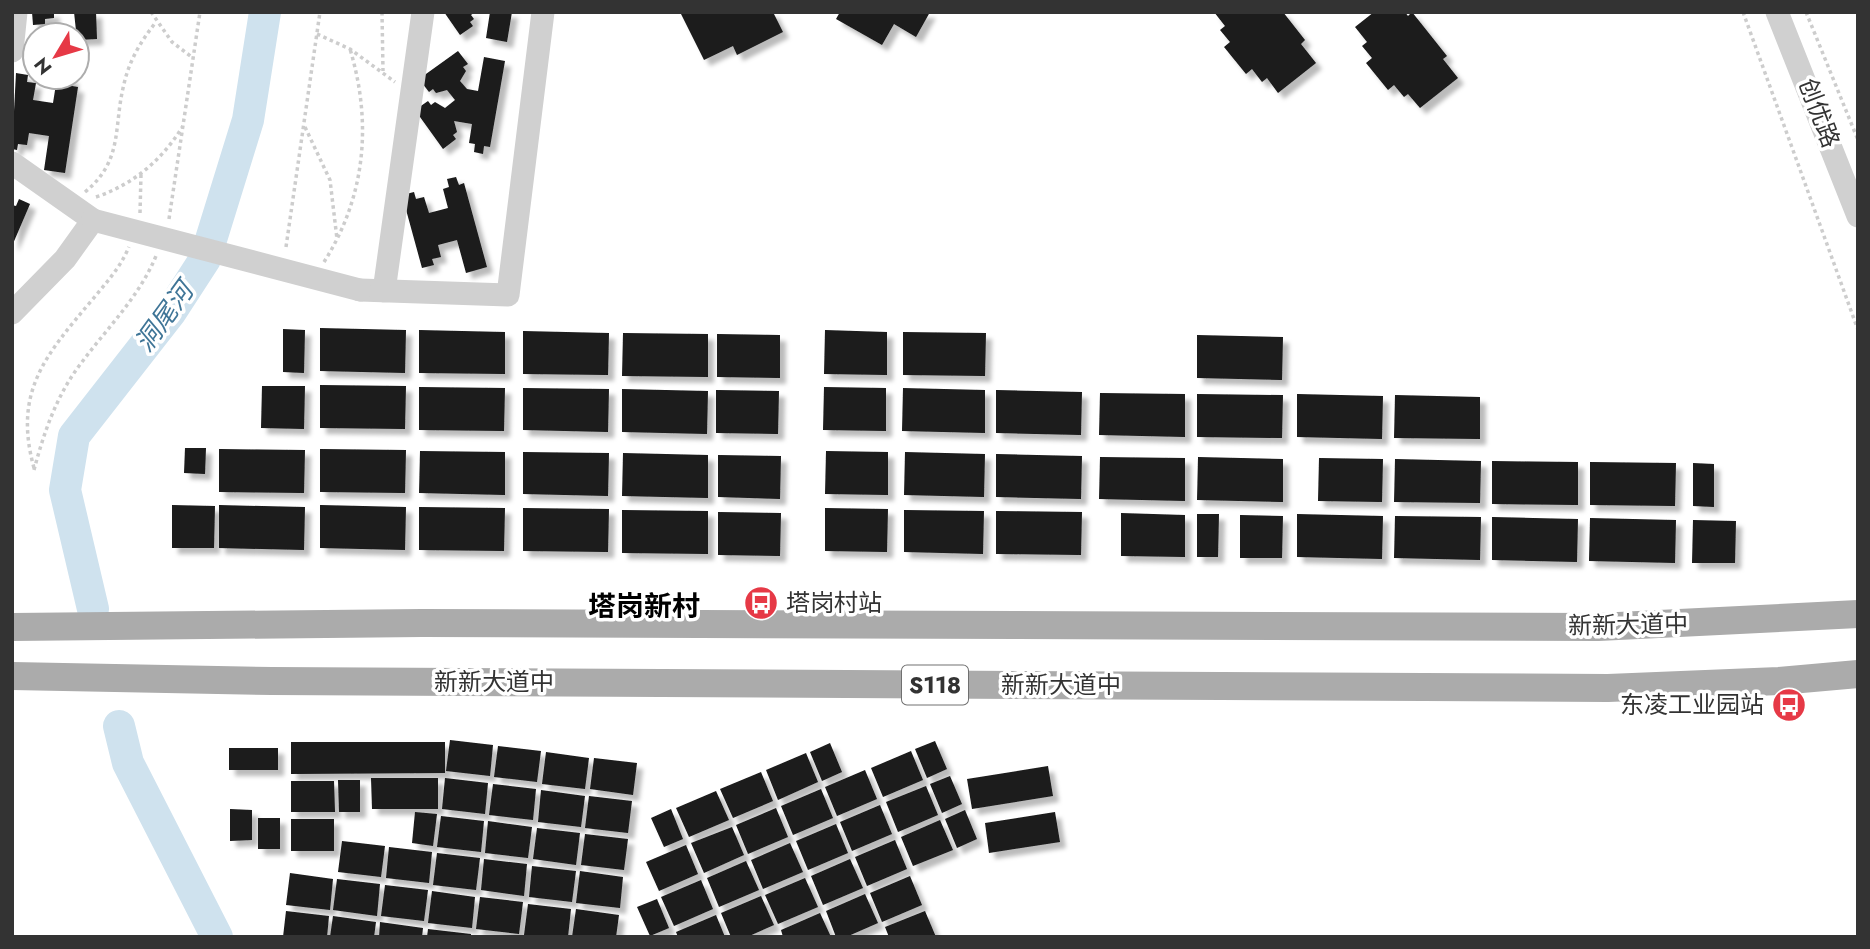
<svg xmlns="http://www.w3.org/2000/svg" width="1870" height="949" viewBox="0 0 1870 949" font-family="Jost,'Noto Sans SC',sans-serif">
  <defs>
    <filter id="shadow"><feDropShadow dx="6" dy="6" stdDeviation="2" flood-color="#0004"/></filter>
  </defs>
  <rect width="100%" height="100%" fill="#fff"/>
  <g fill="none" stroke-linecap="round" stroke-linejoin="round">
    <path stroke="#cfe2ee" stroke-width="32" d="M93 609 65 490 74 436 170 313 205 259 248 120 265 12
      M119 726 128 763 217 937"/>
  </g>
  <path fill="#1a1a1a" filter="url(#shadow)" d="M32 12H54V18L45 19V24L33 25Z
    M74 12H96L97 39 77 40Z
    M444 12H475L471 15 474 19 470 22 473 26 460 35Z
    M490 12H512L507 42 486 38Z
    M680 12H773L783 32 737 55 733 46 704 60Z
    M840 12H930L916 37 894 24 882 45 836 19Z
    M1214 12H1283L1305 40 1301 44 1316 63 1278 93 1267 78 1262 82 1252 69 1246 74 1224 47 1230 42 1220 30 1225 26Z
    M1374 12H1405L1408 16 1412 12 1447 56 1443 59 1458 78 1420 108 1408 94 1404 97 1394 85 1388 90 1366 63 1372 58 1362 46 1367 42 1355 27Z
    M458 51 468 64 463 67 466 71 460 81 467 89 478 91 484 57 505 61 490 147 484 146 483 154 474 152 475 144 469 143 472 124 454 121 457 132 453 135 456 139 443 149 415 110 428 101 431 105 435 102 445 108 455 100 447 90 436 93 433 89 429 92 419 79Z
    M16 73 28 75 27 82 36 83 33 100 53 103 56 84 62 85 64 77 73 78 72 86 78 87 65 173 44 170 49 136 29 133 27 145 18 144 17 150 12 149Z
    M456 177 459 185 464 183 487 267 466 273 457 240 438 245 441 257 432 259 434 265 422 268 402 195 414 192 416 199 424 197 429 213 448 208 443 189 449 187 447 179Z
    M19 199 30 204 12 246V205L16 206Z
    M320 328 406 330 405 373 320 371Z
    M283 329 305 330 304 373 283 372Z
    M419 330 505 332V374L419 373Z
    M825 330 887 332V375L824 374Z
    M523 331 609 333 608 375 523 374Z
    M903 332 986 333 985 376 903 375Z
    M623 333 708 334V377L622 376Z
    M717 334 780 335V378L717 377Z
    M1197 335 1283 337 1282 380 1197 378Z
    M320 385 406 386 405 429 320 428Z
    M262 386H305L304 429 261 428Z
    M419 387 505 388 504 431 419 430Z
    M824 387 886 388V431L823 430Z
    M523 388 609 389 608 432 523 430Z
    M903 388 985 390V433L902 431Z
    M622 389 708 391 707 434 622 432Z
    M716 390 779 391 778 434 716 433Z
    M996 390 1082 392 1081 435 996 433Z
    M1100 393 1185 394V437L1099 435Z
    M1197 394 1283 395 1282 438 1197 437Z
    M1297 394 1383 396 1382 439 1297 437Z
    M1395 395 1480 397V439L1394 438Z
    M185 448H206L205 474 184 473Z
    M219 449 305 450 304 493 219 492Z
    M320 449 406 450 405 493 320 492Z
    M420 451 505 452V495L419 493Z
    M826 451 888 452V495L825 494Z
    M523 452 609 453 608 496 523 494Z
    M905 452 985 454 984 497 904 495Z
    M623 453 708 455V498L622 496Z
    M996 454 1082 456 1081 499 996 497Z
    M718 455 781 456 780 499 718 497Z
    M1100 457 1185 458V501L1099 499Z
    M1198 457 1283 459V502L1197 500Z
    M1319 458 1383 459 1382 502 1318 501Z
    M1395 459 1481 461 1480 503 1394 502Z
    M1492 461 1578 462V505L1492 504Z
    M1590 462 1676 463 1675 506 1590 505Z
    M1693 463 1714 464V507L1693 506Z
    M172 505 215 506 214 548H172Z
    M219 505 305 507 304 550 219 548Z
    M320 505 406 507 405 550 320 548Z
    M419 507 505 508 504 551 419 550Z
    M523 508 609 509 608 552 523 551Z
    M825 508 888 509 887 552 825 551Z
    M622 510 708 511V554L622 553Z
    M904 510 984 511 983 554 904 552Z
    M996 511 1082 512 1081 555 996 554Z
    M718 512 781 513 780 556 718 555Z
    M1121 513 1185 515V557L1121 556Z
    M1197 514H1219L1218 557H1197Z
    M1297 514 1383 516 1382 559 1297 557Z
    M1240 515 1283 516 1282 558H1240Z
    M1395 516 1481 517 1480 560 1394 558Z
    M1492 517 1578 519 1577 562 1492 560Z
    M1590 518 1676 520 1675 563 1589 561Z
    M1693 520 1736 521 1735 563H1692Z
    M450 740 493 745 490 776 446 771Z
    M935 741 947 769 927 778 915 749Z
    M291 742H445V773L291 774Z
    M830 743 842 772 822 781 810 752Z
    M498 746 541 751 537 782 494 777Z
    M229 748H278V770H229Z
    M911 751 923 780 883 797 871 768Z
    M546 752 589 758 585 789 542 784Z
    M806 753 818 782 778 800 766 770Z
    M594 758 637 763 633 795 590 789Z
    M1048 766 1053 796 972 809 967 779Z
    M865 770 877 799 837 816 825 787Z
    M761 772 773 801 733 818 720 789Z
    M950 776 962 804 942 813 930 784Z
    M371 778H438V809H372Z
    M445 778 488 783 485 814 442 809Z
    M338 780H360V812H339Z
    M291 781H334L335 812H291Z
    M493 784 536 789 533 820 489 815Z
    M926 786 938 815 898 832 886 802Z
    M821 789 833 818 793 835 781 806Z
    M541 790 585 796 581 827 538 822Z
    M716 791 729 820 689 837 676 808Z
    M589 796 632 801 628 833 585 828Z
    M880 805 892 834 852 851 840 822Z
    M776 808 788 837 748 854 736 825Z
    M230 809 252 810V840L230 841Z
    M671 809 683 839 664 847 651 818Z
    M965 810 977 839 957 848 945 819Z
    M415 812 437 814 433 846 412 843Z
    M1055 812 1060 842 989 853 985 823Z
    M441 816 484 821 481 852 437 847Z
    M258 818H280V849H258Z
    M291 819H334V851H291Z
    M940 820 953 850 913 866 901 837Z
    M488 821 532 827 528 858 485 853Z
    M836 824 848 853 808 870 796 841Z
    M732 827 744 855 704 873 691 843Z
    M537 828 580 833 576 865 533 859Z
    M585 834 628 839 624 870 581 865Z
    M895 840 907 869 867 886 855 857Z
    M342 841 385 846 381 877 338 872Z
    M790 843 803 872 763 889 751 860Z
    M686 845 698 874 659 891 646 862Z
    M389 847 432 852 429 883 386 878Z
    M437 853 480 858 476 890 433 885Z
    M484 859 527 864 524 896 481 890Z
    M850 859 863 888 823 905 811 876Z
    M746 861 759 890 719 907 707 878Z
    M532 866 576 871 572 902 529 897Z
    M580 871 623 877 620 908 576 903Z
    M290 873 333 879 330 910 286 905Z
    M910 876 922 905 882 922 870 893Z
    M805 878 818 907 778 924 765 895Z
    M337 879 380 884 377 916 333 910Z
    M701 880 713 909 674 926 661 897Z
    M385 885 428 890 424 921 381 916Z
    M432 891 475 897 472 928 428 923Z
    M865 894 878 923 846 937H836L826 911Z
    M761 896 774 925 747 937H731L721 913Z
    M480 897 523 902 519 934 476 929Z
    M657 899 669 928 650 936 637 907Z
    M528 904 571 909 568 937 524 935Z
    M576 909 619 915 616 937H572Z
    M286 911 329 916 327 937H283Z
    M925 911 936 937H889L885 927Z
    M820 913 831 937H783L781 930Z
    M716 915 725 937H678L676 932Z
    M333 916 376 922 374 937H330Z
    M380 922 423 928 422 937H379Z
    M428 929 471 934V937H427Z"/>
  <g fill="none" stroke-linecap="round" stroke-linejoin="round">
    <path stroke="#cdcdcd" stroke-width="3.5" stroke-dasharray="3.5 3.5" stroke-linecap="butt" d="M151 12 172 42 193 58
      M382 12 383 71
      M1743 12 1858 330
      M1806 12 1858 140
      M317 34 350 49 395 82
      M305 127 330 180 337 239
      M85 192C124 160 113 127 124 84 129 61 141 41 156 22
      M96 197C134 184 162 160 183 126
      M140 213 141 174
      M169 219 200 12
      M286 247 320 12
      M324 262C366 196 372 122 350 49
      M34 468C13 392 45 356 92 300 106 283 120 268 129 247
      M34 470C44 432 57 394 82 362 108 327 139 297 156 256"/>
    <path stroke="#d0d0d0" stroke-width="23" d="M1777 12 1858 216
      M12 51 16 12
      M12 163 93 220 65 259 12 313
      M360 290 508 295 543 12
      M384 291 423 12"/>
    <path stroke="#ababab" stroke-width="28" d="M12 627 422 623 1598 627 1858 614
      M12 676 272 681 1608 688 1779 681 1858 674"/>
    <path stroke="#d0d0d0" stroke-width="23" d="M93 220 360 290"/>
  </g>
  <defs>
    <g id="bus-disc" transform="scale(1.75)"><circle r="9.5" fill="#e63946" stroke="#fff"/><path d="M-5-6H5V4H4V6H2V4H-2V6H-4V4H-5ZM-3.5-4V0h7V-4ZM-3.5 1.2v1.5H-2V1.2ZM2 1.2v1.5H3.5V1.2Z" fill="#fff"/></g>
  </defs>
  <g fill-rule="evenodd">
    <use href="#bus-disc" x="761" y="603"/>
    <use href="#bus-disc" x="1789" y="705"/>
  </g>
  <g text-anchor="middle" stroke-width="7" stroke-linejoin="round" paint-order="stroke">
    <rect fill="#fff" stroke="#707070" stroke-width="2" x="902" y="665.5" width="66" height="39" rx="5"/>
    <g font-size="23" font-weight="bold" fill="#333">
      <text x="935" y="693">S118</text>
    </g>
    <g font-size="24" fill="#333" stroke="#fff">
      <text transform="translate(1819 113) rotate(69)" y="8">创优路</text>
      <text transform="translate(1628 625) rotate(-1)" y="8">新新大道中</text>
      <text x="494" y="690">新新大道中</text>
      <text x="1061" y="693">新新大道中</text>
    </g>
    <g font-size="24" fill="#333" stroke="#fff" text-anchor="start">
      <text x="786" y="611">塔岗村站</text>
      <text x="1764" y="713" text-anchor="end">东凌工业园站</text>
    </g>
    <g font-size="26" font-style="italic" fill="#3f7597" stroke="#fff">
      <text transform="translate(164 317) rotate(-54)" y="9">洞尾河</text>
    </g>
    <g font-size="28" font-weight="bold" fill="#000" stroke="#fff">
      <text x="644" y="616">塔岗新村</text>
    </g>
  </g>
  <rect width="1870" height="949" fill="none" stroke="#333333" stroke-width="28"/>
  <g transform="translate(56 56) rotate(232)"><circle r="33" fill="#ffffff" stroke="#adadad" stroke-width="2"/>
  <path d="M0-5L12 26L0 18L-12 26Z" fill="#e63946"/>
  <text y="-10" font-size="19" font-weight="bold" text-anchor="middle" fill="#333333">N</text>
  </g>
</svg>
